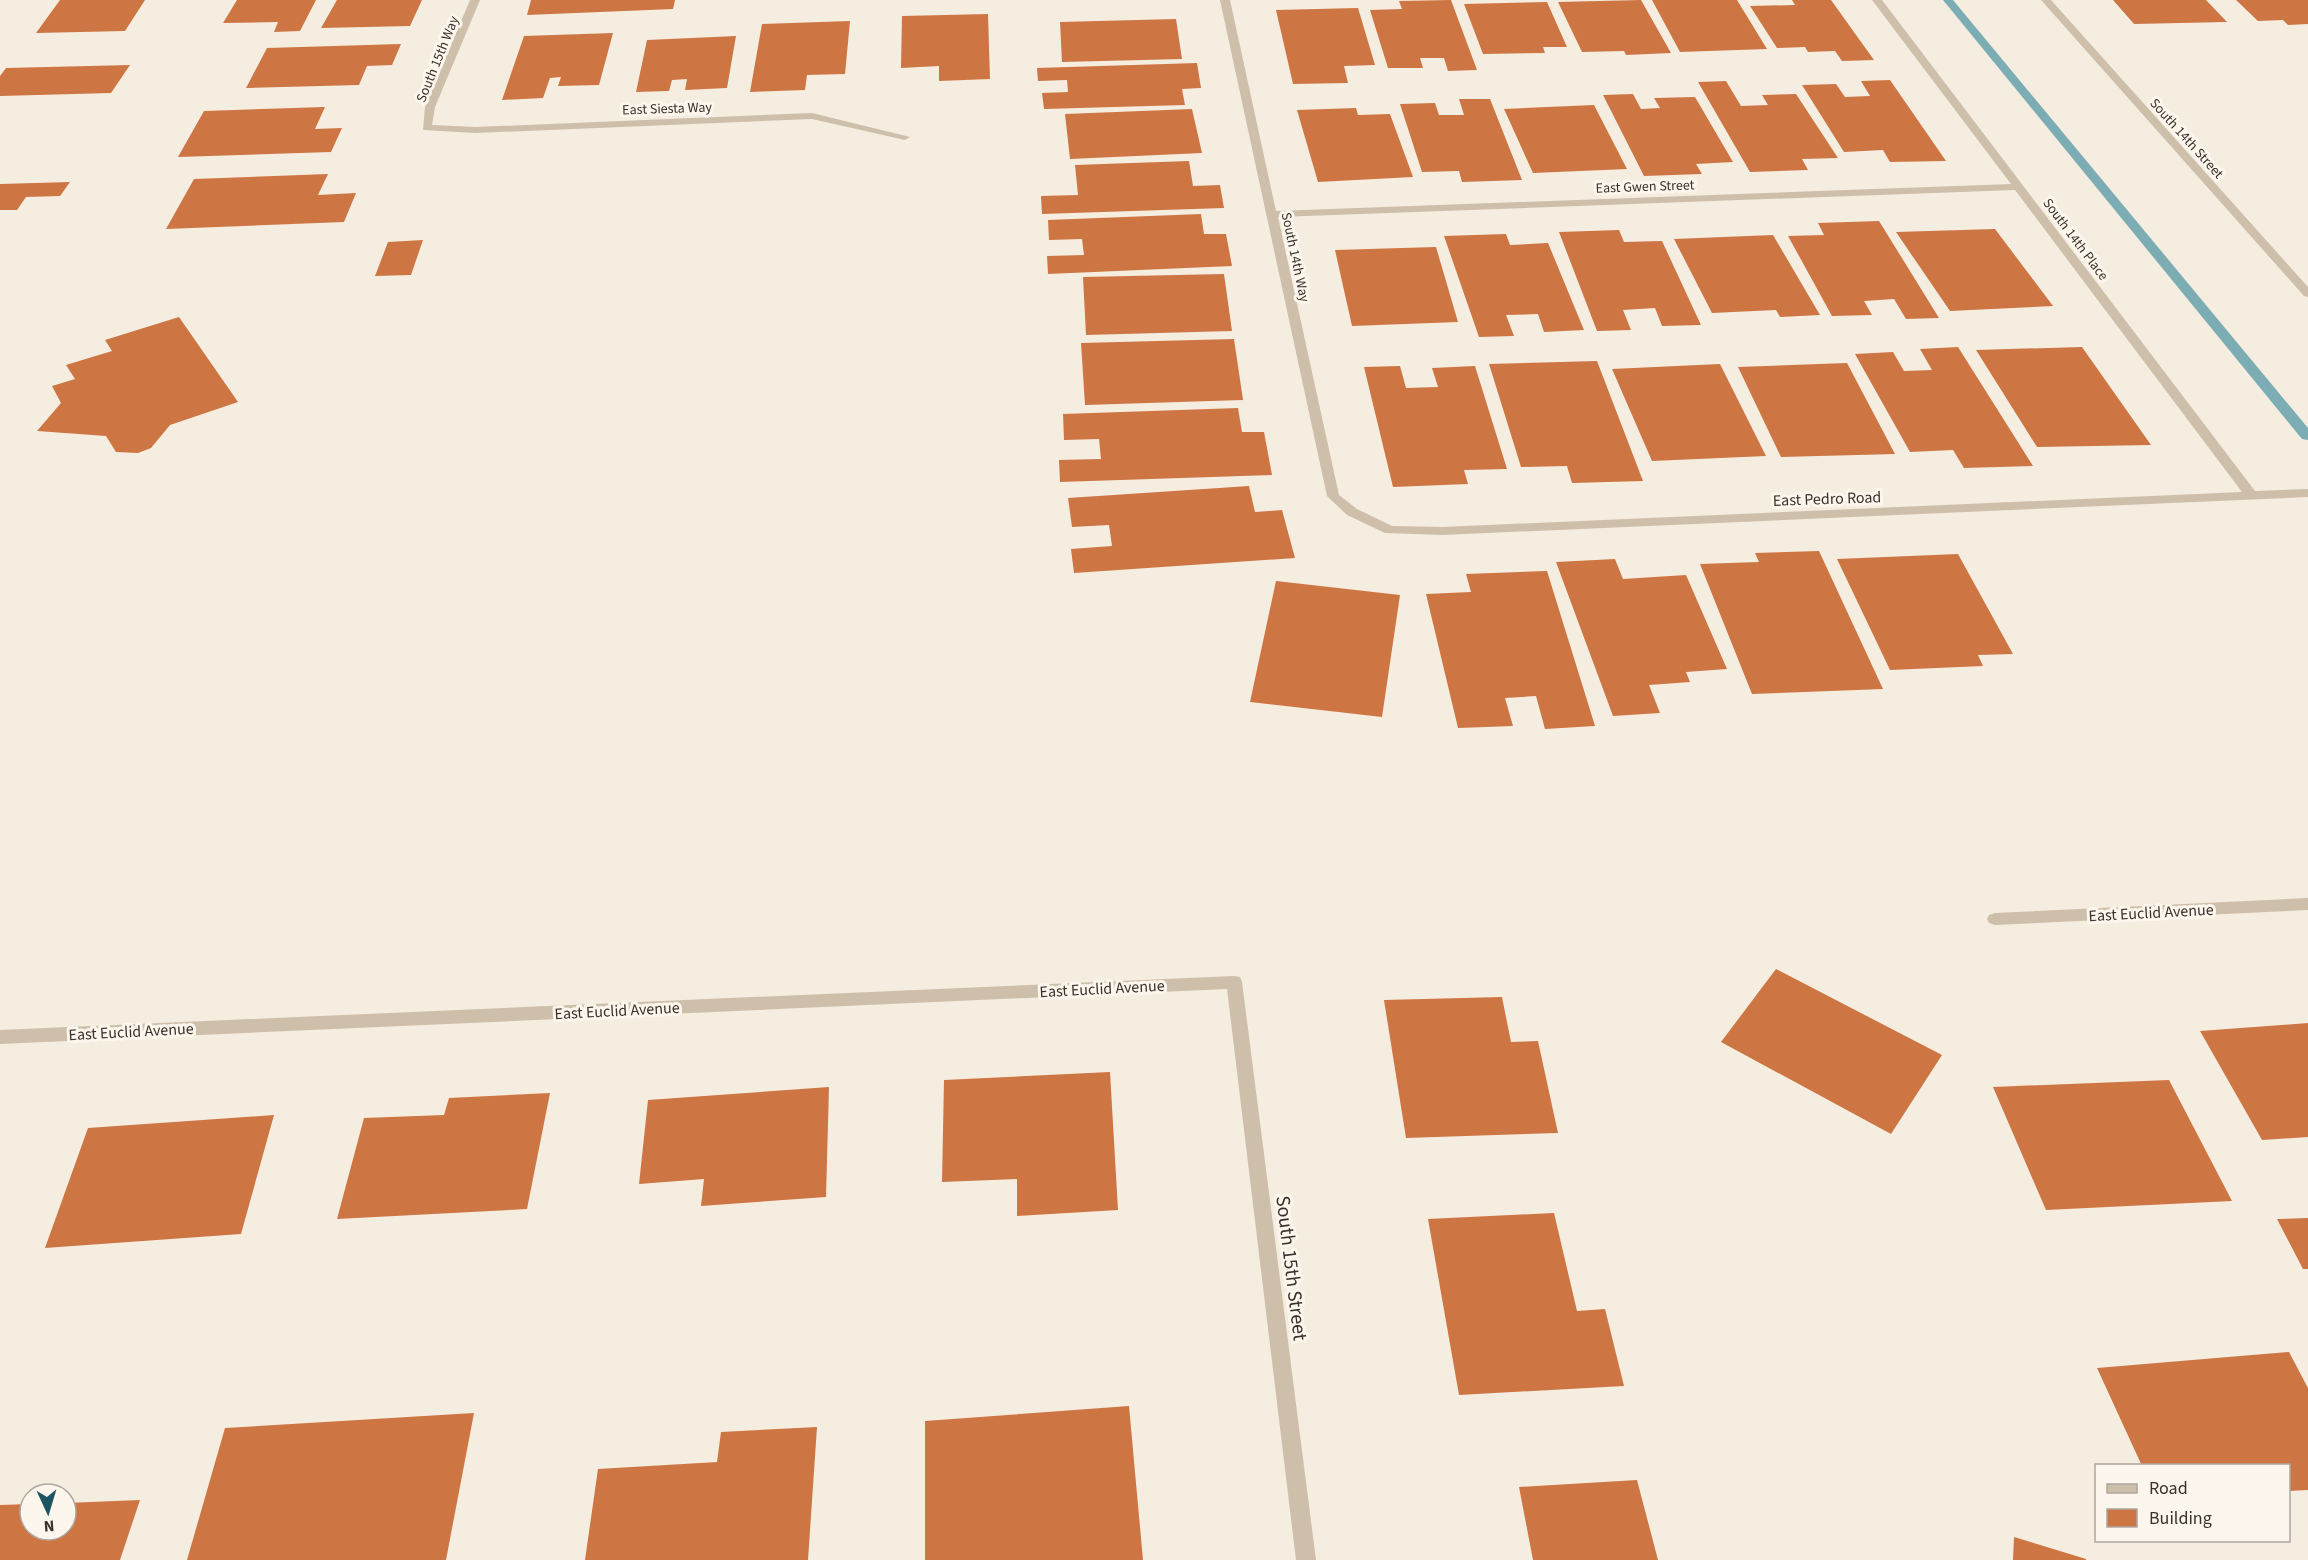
<svg xmlns="http://www.w3.org/2000/svg" width="2308" height="1560" viewBox="0 0 2308 1560" font-family="'Source Sans 3',sans-serif">
  <rect width="100%" height="100%" fill="#f5eddf"/>
  <g fill="none" stroke-linecap="round" stroke-linejoin="round">
    <path fill="#7cacb4" fill-rule="evenodd" d="M1943 0H1953L2308 428V440L2302 439Z"/>
  </g>
  <path fill="#ce7544" d="M60 0H145L125 31 36 33Z
    M237 0H316L300 31 274 32 278 22 223 23Z
    M337 0H422L410 26 321 28Z
    M531 0H675L673 9 527 15Z
    M1451 0 1477 70 1448 71 1444 58H1420L1423 68H1388L1370 10 1402 9 1399 1Z
    M1641 0 1671 53 1626 55 1624 51 1582 52 1558 2Z
    M1652 0H1737L1767 49 1680 52Z
    M1792 0H1831L1874 60 1842 61 1835 51 1808 52 1805 47 1777 48 1750 6 1795 5Z
    M2113 0H2206L2227 22 2134 24Z
    M2236 0H2308V24L2288 25 2283 20 2258 21Z
    M1547 2 1567 47H1543L1545 53 1483 54 1464 4Z
    M1358 8 1375 65 1344 66 1348 83 1293 84 1276 10Z
    M988 14 990 79 939 81V66L901 68 902 16Z
    M1176 19 1182 59 1062 62 1060 22Z
    M850 21 845 74 807 75 805 90 750 92 762 24Z
    M613 33 599 85 558 86 561 77 550 78 543 98 502 100 524 36Z
    M736 36 727 88 685 90 687 79 672 80 669 91 636 92 647 40Z
    M401 44 392 65 367 66 359 85 246 88 267 48Z
    M1197 63 1201 88 1182 89 1185 105 1044 109 1042 93 1068 92 1067 80 1038 81 1037 68Z
    M130 65 111 93 0 96V76L6 68Z
    M1890 80 1946 161 1890 162 1883 150 1844 152 1802 85 1836 84 1845 97 1870 96 1861 81Z
    M1726 81 1741 106 1768 105 1762 95 1796 94 1838 158 1802 159 1808 170 1750 172 1698 82Z
    M1633 94 1641 109 1660 108 1654 98 1695 97 1733 162 1696 164 1702 174 1644 176 1603 95Z
    M1459 99H1490L1522 180 1462 182 1459 171 1422 172 1400 104 1435 103 1439 115H1464Z
    M1594 105 1627 169 1533 173 1504 109Z
    M325 107 315 129 342 128 331 152 178 157 204 111Z
    M1356 108 1358 115 1390 114 1413 177 1318 182 1297 110Z
    M1192 109 1202 153 1070 159 1065 114Z
    M1189 161 1193 186 1220 185 1224 208 1042 214 1041 196 1078 195 1075 165Z
    M328 174 318 195 356 193 344 222 166 229 194 179Z
    M70 182 60 196 26 197 17 210H0V184Z
    M1201 214 1204 234H1226L1232 266 1048 274 1047 256 1084 255 1082 239 1049 240 1048 220Z
    M1879 221 1939 318 1906 319 1894 299 1864 301 1872 315 1832 316 1788 236 1824 235 1818 223Z
    M1995 229 2053 306 1950 311 1896 232Z
    M1619 230 1624 242 1662 241 1701 325 1662 326 1655 308 1623 310 1631 330 1597 331 1559 232Z
    M1506 234 1510 245 1548 243 1584 330 1544 332 1538 314 1506 315 1514 336 1479 337 1444 236Z
    M1773 235 1820 315 1780 317 1776 310 1712 313 1674 239Z
    M423 240 411 275 375 276 388 242Z
    M1436 247 1458 322 1352 326 1335 250Z
    M1224 274 1232 331 1086 335 1083 277Z
    M179 317 238 402 170 425 151 448 138 453 116 452 106 436 37 431 61 403 52 386 75 379 66 365 112 351 105 340Z
    M1234 339 1243 400 1085 405 1081 343Z
    M1958 347 2033 466 1964 468 1953 450 1910 452 1855 354 1893 352 1904 371 1932 370 1920 349Z
    M2082 347 2151 445 2037 447 1976 350Z
    M1597 361 1643 481 1572 483 1567 466 1521 467 1489 364Z
    M1847 363 1895 454 1781 457 1738 367Z
    M1720 364 1766 456 1652 461 1612 369Z
    M1400 366 1406 388 1438 387 1432 368 1475 366 1507 469 1464 470 1468 484 1393 487 1364 367Z
    M1238 408 1242 432H1264L1272 475 1060 482 1059 460 1101 459 1099 439 1064 440 1063 414Z
    M1249 486 1255 512 1282 510 1295 558 1074 573 1071 549 1112 546 1109 525 1072 527 1068 498Z
    M1819 551 1883 689 1752 694 1700 564 1759 562 1755 553Z
    M1958 554 2013 654 1978 655 1983 666 1890 670 1837 559Z
    M1615 559 1623 579 1686 575 1727 669 1686 672 1690 682 1649 685 1660 713 1613 716 1556 562Z
    M1547 571 1595 726 1545 729 1536 696 1505 698 1513 726 1458 728 1426 594 1471 592 1466 574Z
    M1276 581 1400 595 1382 717 1250 702Z
    M1776 969 1942 1055 1891 1134 1721 1042Z
    M1502 997 1511 1042 1538 1041 1558 1133 1406 1138 1384 1000Z
    M2308 1023V1137L2262 1140 2200 1031Z
    M1110 1072 1118 1210 1017 1216V1179L942 1182 944 1080Z
    M2169 1080 2232 1201 2046 1210 1993 1087Z
    M829 1087 826 1197 701 1206 704 1179 639 1184 648 1100Z
    M550 1093 527 1209 337 1219 364 1118 444 1115 449 1098Z
    M274 1115 241 1234 45 1248 88 1128Z
    M1554 1213 1577 1311 1605 1309 1624 1386 1459 1395 1428 1219Z
    M2308 1218V1269H2303L2277 1219Z
    M2289 1352 2308 1388V1490L2288 1491V1466H2142L2097 1368Z
    M1129 1406 1143 1560H925V1421Z
    M474 1413 446 1560H187L225 1428Z
    M817 1427 808 1560H585L598 1469 717 1462 721 1432Z
    M1637 1480 1658 1560H1533L1519 1487Z
    M140 1500 120 1560H0V1505L30 1504V1530H66V1503Z
    M2014 1537 2086 1559V1560H2013Z"/>
  <g fill="none" stroke-linecap="round" stroke-linejoin="round">
    <path fill="#cebfaa" fill-rule="evenodd" d="M470 0H480L435 107 432 125 475 127 812 113 910 137 905 140 812 119 475 133 423 130 425 107Z
      M1220 0H1230L1276 211 2011 184 1872 0H1882L2255 491 2308 489V497L1443 535 1385 533 1347 515 1327 496ZM2015 190 2242 492 1443 527 1392 526 1357 509 1339 495 1278 217Z
      M2041 0H2051L2308 287V297L2304 296Z
      M2308 898V910L1995 925 1989 923 1987 919 1989 915 1995 913Z
      M1234 976 1240 977 1242 982 1316 1560H1296L1227 989 0 1044V1030Z"/>
  </g>
  <g text-anchor="middle" stroke-width="6" stroke-linejoin="round" paint-order="stroke">
    <g font-size="14" fill="#3b312a" stroke="#fcf6ed">
      <text transform="translate(437 59) rotate(-68)" y="5">South 15th Way</text>
      <text transform="translate(667 108) rotate(-2)" y="5">East Siesta Way</text>
      <text transform="translate(2187 138) rotate(48)" y="5">South 14th Street</text>
      <text transform="translate(1645 186) rotate(-2)" y="5">East Gwen Street</text>
      <text transform="translate(2076 239) rotate(53)" y="5">South 14th Place</text>
      <text transform="translate(1296 257) rotate(78)" y="5">South 14th Way</text>
    </g>
    <g font-size="16" fill="#3b312a" stroke="#fcf6ed">
      <text transform="translate(1827 498) rotate(-2)" y="6">East Pedro Road</text>
      <text transform="translate(2151 912) rotate(-3)" y="6">East Euclid Avenue</text>
      <text transform="translate(1102 988) rotate(-3)" y="6">East Euclid Avenue</text>
      <text transform="translate(617 1010) rotate(-3)" y="6">East Euclid Avenue</text>
      <text transform="translate(131 1031) rotate(-3)" y="6">East Euclid Avenue</text>
    </g>
    <g font-size="20" fill="#3b312a" stroke="#fcf6ed">
      <text transform="translate(1292 1268) rotate(83)" y="7">South 15th Street</text>
    </g>
  </g>
  <rect x="2095" y="1464" width="195" height="78" fill="#fcf6ed" stroke="#afa79f" stroke-width="1.5"/>
  <rect x="2107" y="1484" width="30" height="9" fill="#cebfaa" stroke="#afa79f" stroke-width="1.5"/>
  <text x="2149" y="1494" font-size="18" fill="#3b312a">Road</text>
  <rect x="2107" y="1509" width="30" height="18" fill="#ce7544" stroke="#afa79f" stroke-width="1.5"/>
  <text x="2149" y="1524" font-size="18" fill="#3b312a">Building</text>
  <g transform="translate(48 1512) rotate(176)"><circle r="28" fill="#fcf6ed" stroke="#afa79f" stroke-width="1.5"/>
  <path d="M0-4.5L10 22L0 15L-10 22Z" fill="#1c5461"/>
  <text y="-9" font-size="16" font-weight="bold" text-anchor="middle" fill="#3b312a">N</text>
  </g>
</svg>
